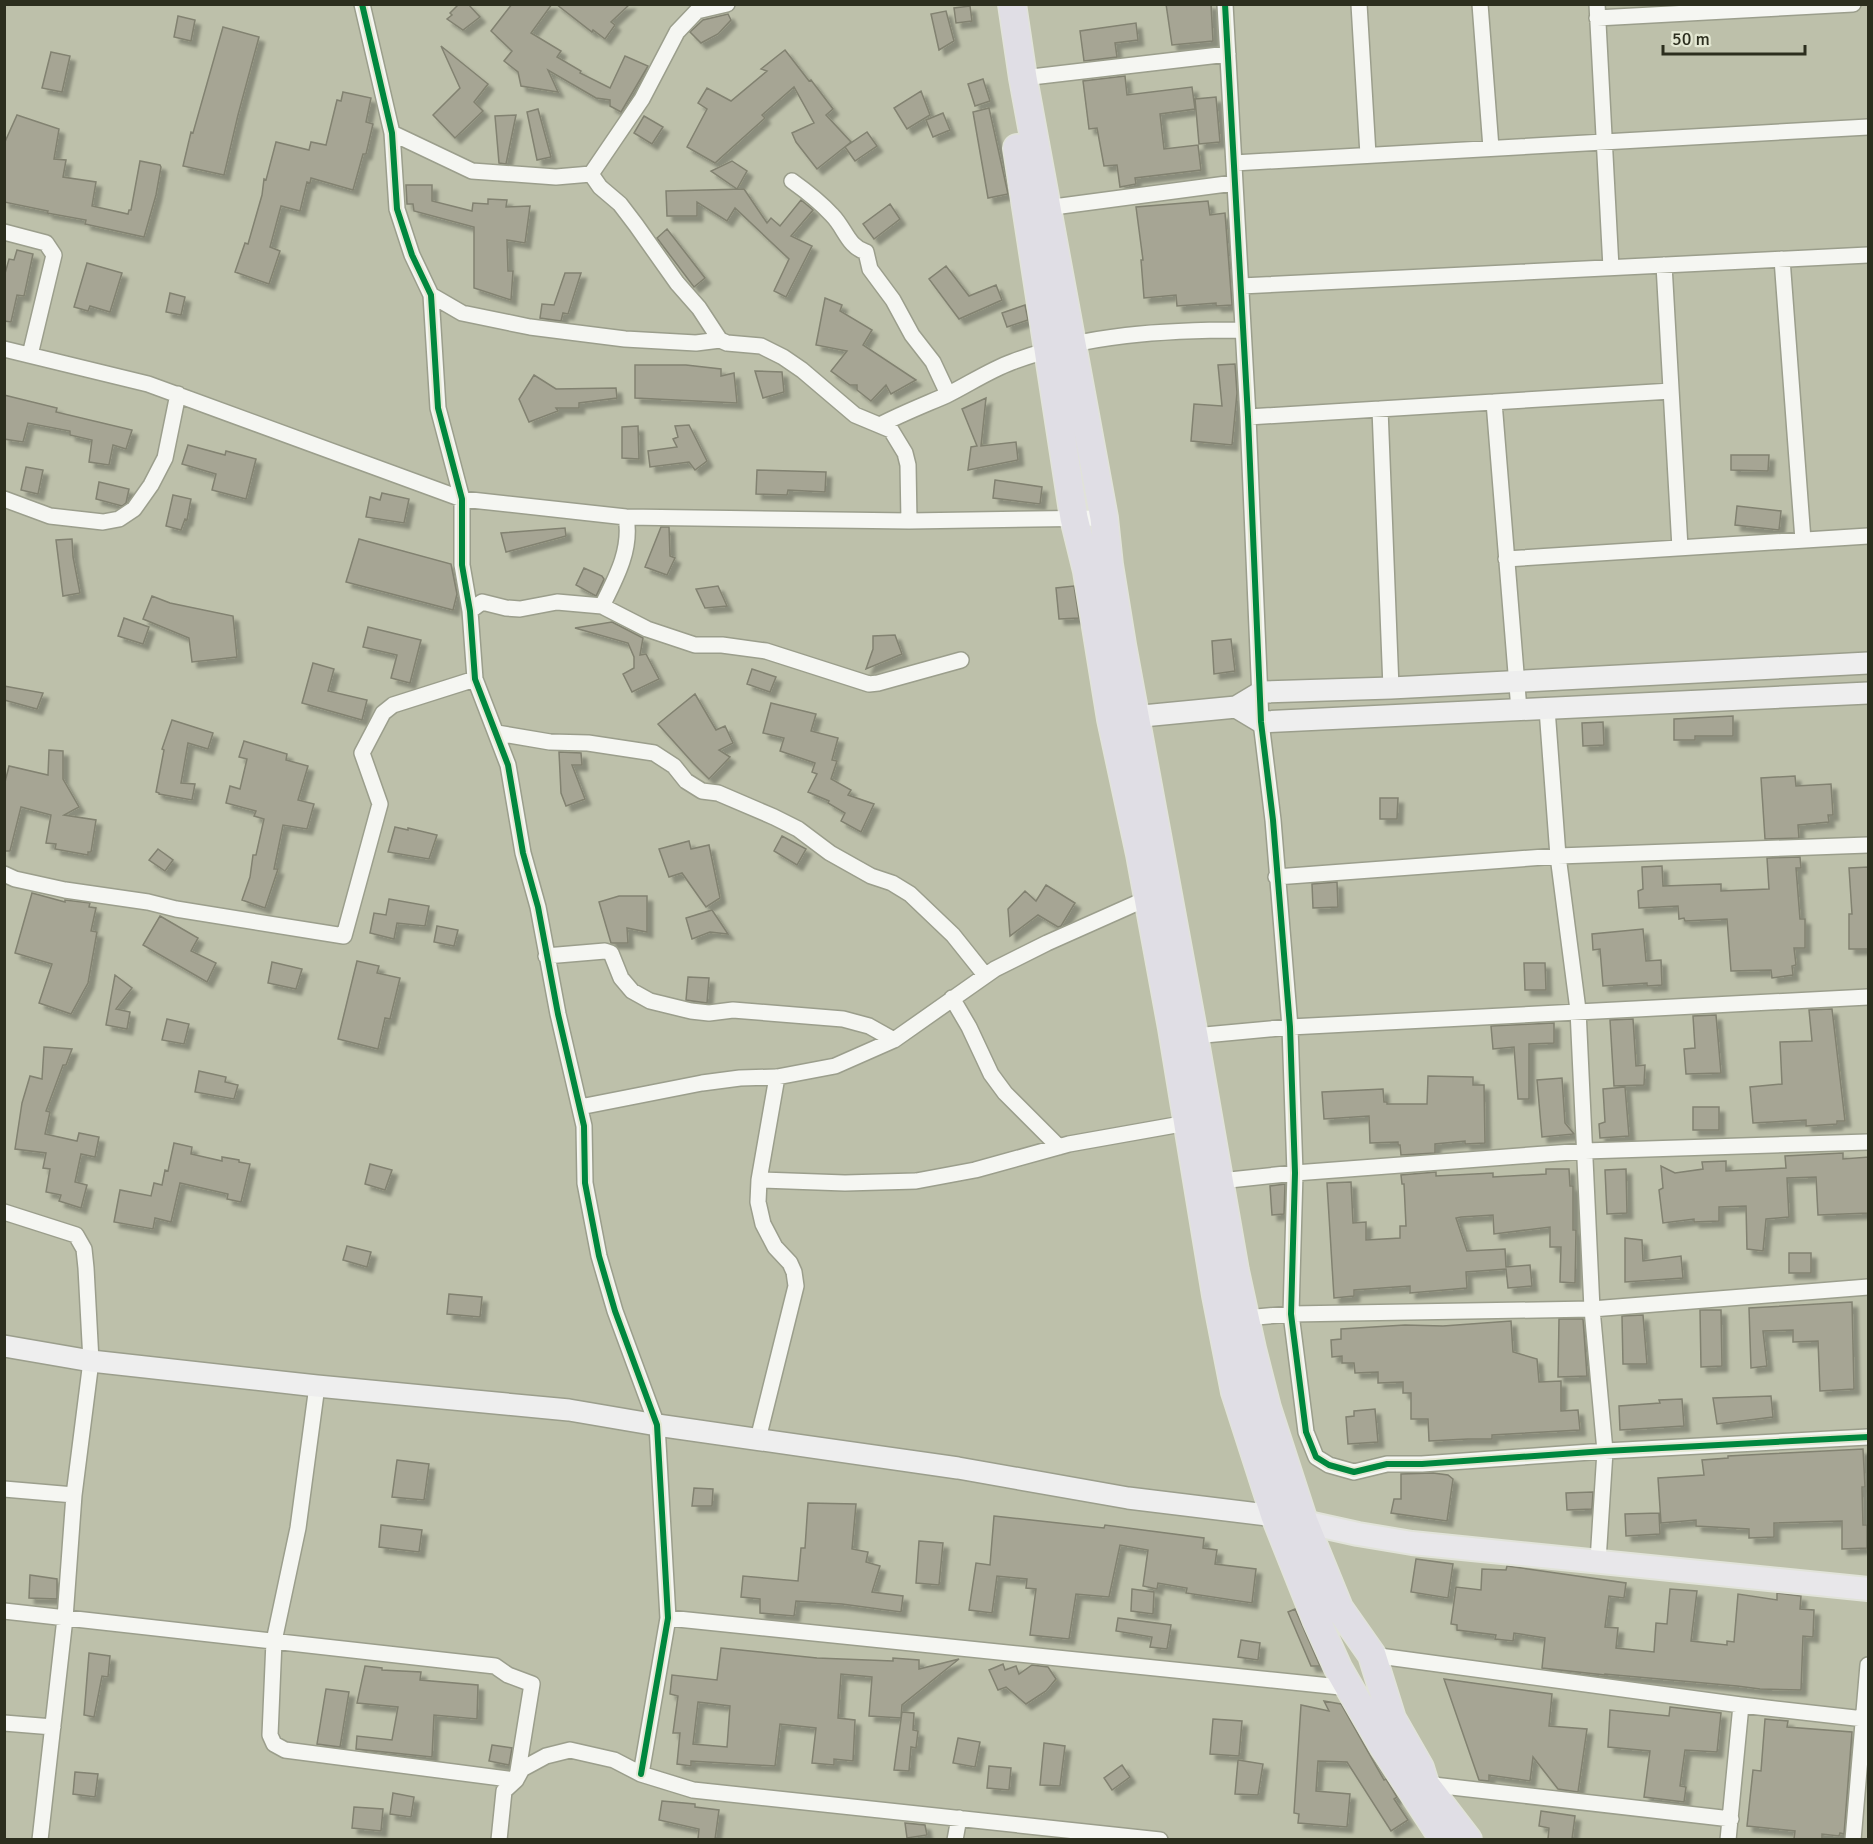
<svg xmlns="http://www.w3.org/2000/svg" width="1873" height="1844" viewBox="0 0 1873 1844" font-family="Signika,sans-serif">
  <defs>
    <filter id="shadow"><feDropShadow dx="5.5" dy="5.5" stdDeviation="1.5" flood-color="#0004"/></filter>
  </defs>
  <rect width="100%" height="100%" fill="#bdc0aa"/>
  <path fill="#a6a594" stroke="#828271" stroke-width="1.5" fill-rule="evenodd" filter="url(#shadow)" d="M459 4H468L480 17 463 30 447 19 452 15 450 13Z
    M512 4H552L531 33 561 51 557 57 581 71 580 73 610 88 625 56 648 66 621 112 610 106V100L596 98 548 70 558 92 521 86 518 72 504 61 512 51 491 31Z
    M556 4H630L611 22 615 25 605 39 593 30 592 32Z
    M1166 4H1211L1213 41 1172 45Z
    M970 6 972 21 956 23 954 8Z
    M946 11 954 41 939 50 931 14Z
    M728 14 731 20 718 34 701 43 690 32 703 20Z
    M178 16 195 20 191 41 174 37Z
    M1136 23 1138 40 1115 43 1117 57 1084 61 1080 31Z
    M223 27 259 37 238 115 224 175 183 166 191 132 193 133Z
    M441 46 488 84 474 102 483 111 455 138 433 115 460 88Z
    M785 50 809 81 811 80 833 109 826 115 851 142 817 169 796 142 792 133 814 123 794 87 762 115 765 118 715 163 687 147 707 109 698 103 707 88 731 101 767 71 761 69Z
    M51 52 70 56 62 92 42 88Z
    M1125 76 1127 95 1192 87 1195 109 1160 114 1164 149 1198 145 1201 170 1135 178 1136 184 1120 187 1117 165 1104 166 1097 128 1089 129 1083 81Z
    M983 79 990 101 975 106 968 84Z
    M921 91 930 115 907 129 894 108Z
    M343 92 371 98 366 122 373 124 366 154H363L353 190 311 178 310 183 307 182 300 211 281 206 270 247 280 251 269 284 235 272 245 243 248 244 262 195 264 179 266 180 276 142 309 150 311 142 326 145 337 100 341 101Z
    M1216 97 1220 142 1199 144 1195 99Z
    M989 108 1008 194 988 198 973 112Z
    M538 109 551 157 537 160 527 112Z
    M943 113 950 130 933 137 926 120Z
    M17 115 59 129 54 159 66 160 63 177 96 182 92 206 128 214 129 210H131L140 161 160 165 161 167 156 195 144 237 85 224 86 220 47 213 48 211 4 202V144Z
    M516 115 506 164 499 163 495 116Z
    M644 116 663 127 652 144 634 133Z
    M867 132 877 146 855 161 845 147Z
    M732 161 747 171 737 189 711 171Z
    M406 185H432V201L472 211 473 203 488 204V199L507 200 506 207 530 206 525 243 507 240 508 271H513L511 300 474 288V227L414 211 413 204H407Z
    M744 189 767 223 771 218 780 226 801 200 813 210 791 236 812 246 786 297 774 291 789 259 735 208 727 221 697 202V216H667L666 191Z
    M1208 201 1210 215 1225 213 1232 305 1216 306V303L1177 306 1176 295 1144 298 1141 260H1143L1136 207Z
    M890 204 900 219 874 239 863 224Z
    M667 229 705 278 694 287 657 238Z
    M17 250 33 254 24 296 17 295 11 322 4 321V277L9 259 14 260Z
    M87 263 122 273 110 312 90 306 88 311 74 307Z
    M946 266 969 296 996 285 1002 300 959 319 929 279Z
    M565 273H581L568 314 563 313 561 321 540 318 542 304 554 305Z
    M170 293 185 297 181 315 166 312Z
    M825 298 842 305 840 311 872 330 863 345 916 380 891 394 886 385 871 401 857 390V385H850L831 371 847 351 816 345Z
    M1025 305 1028 320 1007 327 1002 313Z
    M1235 364 1237 393 1232 445 1191 441 1194 404 1222 406 1218 365Z
    M635 365H686L721 369V376L734 373 737 403 635 398Z
    M755 371 782 372 784 392 763 398Z
    M534 375 556 389 616 388 617 398 579 403V408H556L558 411 529 422 519 399Z
    M4 395 57 408 56 412 132 430 126 449 113 445 109 465 89 462 92 440 70 435V431L28 423 23 442 4 439Z
    M986 398 981 446 1016 442 1018 460 968 470 971 447 977 446 962 409Z
    M689 425 707 461 695 470 689 462 650 467 648 451 677 447 673 439 678 437 675 426Z
    M638 426 639 459 622 458V427Z
    M188 445 225 455 226 451 256 459 246 499 212 490 216 474 182 464Z
    M1731 455H1769L1768 471 1731 470Z
    M26 467 43 470 38 494 21 490Z
    M757 470 826 472 825 492 788 490 787 495 756 494Z
    M995 480 1042 487 1040 504 993 498Z
    M99 482 129 489 126 503 122 506 96 499Z
    M382 493 409 499 404 523 366 517 370 497 380 500Z
    M173 495 191 499 187 520 185 519 181 530 166 526Z
    M1737 506 1781 511 1779 530 1735 525Z
    M661 527H669L670 556 675 558 667 575 645 567Z
    M565 528 566 536 506 552 501 533Z
    M72 539 73 557 80 593 63 596 56 540Z
    M359 539 451 564 457 594 453 610 346 582Z
    M584 568 602 576 604 579 596 596 576 585Z
    M718 586 727 606 705 608 696 589Z
    M1074 586 1079 618 1059 619 1056 588Z
    M152 596 170 603 233 616 237 657 192 662 189 638 143 619Z
    M124 618 149 627 143 644 118 636Z
    M612 622 643 638 640 655 646 654 659 679 632 692 623 674 634 668V657L628 643 575 628Z
    M368 627 421 640 410 683 391 678 397 655 363 647Z
    M895 635 902 654 866 669 873 649V636Z
    M1231 639 1235 671 1214 674 1212 641Z
    M313 663 334 669 328 691 367 700 362 720 302 703Z
    M752 669 776 677 770 692 747 684Z
    M4 686 43 693 37 709 4 700Z
    M695 694 716 730 725 726 733 743 719 750 730 757 709 779 693 763 658 724Z
    M771 703 816 714 811 731 838 738 832 760 837 761 831 779 851 790 848 795 874 804 861 832 841 821 845 813 828 803 829 801 808 792 817 774 812 772 815 763 780 751 784 738 763 733Z
    M1733 716V736H1695V740H1674V719Z
    M172 720 213 733 208 749 188 743 181 783 195 784 192 800 159 794V793L156 792 164 750 162 749Z
    M1603 722 1604 745 1583 746 1582 723Z
    M244 741 287 754 286 760 308 766 298 800 314 804 307 829 283 825 274 869H278L265 908 242 900 250 877 253 855H256L264 819 254 816 256 811 226 803 230 786 240 789 247 759 239 757Z
    M49 750 63 751V779L79 807 64 815 96 820 91 852H88V855L55 849 56 844 46 843 51 815 21 807 10 851H4V786L9 766 48 775Z
    M559 752 581 753 582 765H572L585 799 566 806 561 793Z
    M1795 776 1796 786 1831 784 1833 815H1828L1829 822 1798 825 1799 838 1765 839 1761 778Z
    M1380 798H1398L1397 819H1380Z
    M395 827 408 830V828L437 835 429 859 388 852Z
    M782 836 806 849 797 865 774 851Z
    M689 841 691 849 709 845 720 898 706 907 682 873 669 877 659 849Z
    M158 849 173 860 165 871 149 860Z
    M1800 857 1801 868H1796L1800 919H1805V948H1794L1796 965 1792 966 1793 975 1772 978 1771 970 1731 971 1727 919 1685 921 1684 918 1679 919 1678 906 1639 908 1638 891 1643 889 1642 867 1662 866 1663 886 1721 884V891L1769 889 1767 858Z
    M1869 867V949H1849V914H1852L1849 868Z
    M1337 882 1338 907 1313 908 1312 884Z
    M1046 885 1075 903 1061 926 1058 927 1038 915 1010 936 1008 909 1025 891 1036 901Z
    M32 893 65 902V900L90 903 89 907 96 908 91 931 97 932 88 983 71 1014 39 1003 52 964 15 953Z
    M619 896H647V932L627 928 628 943H611L599 902Z
    M389 899 429 906 425 926 397 923 394 939 370 933 374 913 386 915Z
    M712 910 728 934 710 932 692 939 686 918Z
    M160 916 198 938 191 951 216 963 207 982 143 945Z
    M437 926 458 930 454 946 434 942Z
    M1643 929 1646 961 1661 960 1662 985 1647 986V983L1603 986 1600 949 1593 950 1592 934Z
    M357 961 379 966 377 973 400 978 390 1019 385 1018 378 1049 338 1039Z
    M272 962 302 969 296 989 268 983Z
    M1524 963H1545L1546 990H1525Z
    M115 975 132 988 116 1009 130 1012 127 1029 106 1025Z
    M688 977 709 978 707 1003 686 1000Z
    M1832 1009 1845 1121H1837V1124L1806 1126V1120L1753 1123 1750 1087 1782 1084 1780 1042 1812 1041 1809 1010Z
    M1716 1015 1721 1073 1686 1074 1684 1049 1695 1048 1693 1016Z
    M167 1019 189 1024 184 1044 162 1040Z
    M1633 1019 1636 1066 1645 1065 1644 1085 1614 1086 1610 1020Z
    M1554 1023V1043L1529 1044V1099H1518L1514 1047 1493 1049 1491 1026Z
    M44 1047 72 1049 66 1065H63L46 1111 50 1112 45 1134 77 1141 79 1133 99 1137 95 1157 81 1154 75 1182 87 1185 81 1208 59 1201 61 1195 46 1192 50 1169 43 1168 46 1153 15 1149 22 1103 30 1076 42 1079Z
    M199 1071 226 1077 225 1082 238 1085 234 1099 195 1092Z
    M1428 1076 1473 1077V1085H1484L1485 1143 1465 1144V1141L1435 1144V1153L1401 1155 1400 1145H1398V1142L1370 1143 1369 1116 1324 1119 1322 1092 1383 1089 1384 1102H1387V1104H1427Z
    M1562 1078 1565 1123 1574 1134 1542 1137 1537 1080Z
    M1625 1087 1629 1136 1600 1138 1599 1124 1605 1122 1603 1089Z
    M1693 1107H1719V1130H1693Z
    M174 1143 192 1147 191 1154 222 1161V1157L239 1160V1162L250 1164 241 1202 227 1199 228 1194 180 1183 171 1222 155 1218 153 1229 114 1222 120 1190 151 1196 154 1183 162 1185 165 1170 168 1171Z
    M1843 1153V1159L1869 1157V1213L1818 1215 1816 1177 1787 1178 1789 1217 1766 1219 1763 1251 1747 1249 1746 1206 1719 1207V1221L1694 1222V1219L1663 1223 1659 1190 1663 1188 1661 1166 1675 1173 1703 1169 1702 1162 1726 1161V1171L1786 1168 1785 1156Z
    M370 1164 392 1170 385 1190 365 1184Z
    M1546 1169H1569L1570 1186H1573V1230H1576L1575 1283 1560 1282 1561 1247H1550V1227L1494 1234 1493 1215 1461 1217 1456 1218 1467 1251 1505 1249 1506 1267 1530 1265 1532 1286 1508 1288 1506 1269 1466 1272 1467 1288 1410 1293V1286L1354 1290V1296L1334 1298 1327 1183 1351 1182 1353 1223 1366 1222V1240L1400 1238V1226H1406L1404 1184H1402L1401 1175 1436 1172V1176L1493 1173V1177L1546 1174Z
    M1626 1169 1627 1213 1607 1214 1605 1170Z
    M1285 1184 1284 1214 1272 1215 1270 1186Z
    M1625 1238 1642 1240 1643 1261 1681 1256 1683 1278 1625 1282Z
    M347 1246 371 1252 367 1267 343 1260Z
    M1789 1253H1811V1273H1789Z
    M449 1294 482 1297 480 1317 447 1314Z
    M1852 1302 1854 1389 1820 1391 1818 1341 1793 1342V1330L1763 1331 1767 1366 1751 1368 1749 1308Z
    M1700 1310H1721L1722 1366 1701 1367Z
    M1643 1315 1647 1364H1623L1622 1316Z
    M1559 1319H1583L1587 1376 1558 1377Z
    M1511 1321 1513 1352 1537 1359 1539 1382 1561 1381V1411L1578 1410 1580 1430 1492 1435V1439H1468L1429 1441 1428 1419H1411V1393H1403V1382L1378 1383V1372L1355 1373 1354 1363H1342V1356L1332 1357 1331 1340 1341 1339V1329L1405 1325 1443 1326Z
    M1771 1396 1773 1417 1717 1424 1713 1398Z
    M1682 1399 1684 1426 1620 1430 1619 1406 1660 1403 1659 1400Z
    M1375 1409 1378 1442 1348 1444 1346 1417 1354 1416V1411Z
    M1863 1449 1865 1487H1862L1863 1525H1867V1548L1842 1549V1521L1774 1523V1537L1749 1538V1529L1696 1526V1520L1661 1523 1658 1478 1704 1475 1702 1460 1728 1458V1456Z
    M397 1460 429 1464 424 1500 392 1497Z
    M1433 1473 1448 1475 1453 1479 1447 1521 1391 1513 1394 1499H1401V1474Z
    M694 1488 713 1489 712 1506H692Z
    M1593 1492 1592 1509 1567 1510 1566 1493Z
    M808 1503 856 1504 852 1549 868 1552 866 1562 880 1566 872 1592 903 1596 901 1612 842 1604 796 1601 794 1616 760 1613V1599L741 1597 743 1576 798 1581 801 1548H805Z
    M1659 1513 1660 1534 1626 1536 1625 1514Z
    M994 1516 1104 1528 1105 1525 1204 1538 1203 1548 1217 1550 1215 1564 1256 1569 1252 1603 1186 1593 1187 1588 1158 1583 1157 1589 1143 1586 1148 1550 1120 1545 1109 1597 1076 1594 1069 1639 1030 1635 1036 1589 1026 1588 1027 1579 997 1576 992 1613 969 1610 976 1563 990 1565Z
    M381 1525 422 1530 419 1552 379 1547Z
    M919 1541 943 1543 939 1585 916 1583Z
    M1416 1559 1453 1564 1448 1598 1411 1592Z
    M1507 1566 1626 1583 1624 1598 1609 1596 1605 1627 1618 1628 1616 1648 1654 1652 1656 1623 1667 1624 1670 1589 1697 1591 1691 1641 1727 1645V1641L1734 1642 1738 1594 1777 1600V1593L1801 1596 1800 1609 1814 1610 1813 1637 1803 1636 1801 1690 1760 1689 1737 1686 1605 1674V1675L1542 1668 1545 1638 1514 1633 1513 1641 1495 1639 1496 1635 1457 1630V1625L1451 1624 1456 1587 1481 1590 1482 1569 1506 1570Z
    M30 1575 57 1579V1599L29 1598Z
    M1132 1589 1154 1592 1153 1614 1131 1611Z
    M1295 1609 1302 1625 1320 1666H1311L1288 1612Z
    M1118 1618 1171 1625 1167 1649 1150 1647 1152 1637 1116 1631Z
    M1241 1640 1260 1643 1258 1660 1238 1657Z
    M721 1648 817 1658 893 1661V1658L919 1660V1669L959 1659 902 1705 901 1718 869 1716 872 1677 841 1674 838 1718 855 1720 853 1761 834 1759V1765L812 1763 816 1728 780 1724 775 1766 691 1761V1766L677 1764 680 1733H673L678 1696 670 1694 672 1675 717 1680ZM698 1702 730 1706 727 1747 693 1744Z
    M89 1653 110 1656 108 1677 102 1676 94 1717 84 1715Z
    M1003 1664 1005 1670 1016 1666 1019 1674 1032 1665 1048 1667 1056 1679 1046 1691 1026 1704 1006 1687 998 1690 989 1670Z
    M365 1666 382 1668V1670L421 1672 420 1680 478 1685 477 1719 434 1715 432 1757 356 1749 357 1736 392 1740 398 1707 357 1703Z
    M1444 1679 1552 1694 1549 1726 1587 1729 1578 1792 1558 1789 1533 1757 1530 1781 1489 1775V1781L1479 1780Z
    M326 1689 349 1692 340 1747 317 1744Z
    M1324 1701 1341 1704 1384 1780 1386 1779 1397 1797 1394 1799 1408 1820 1391 1831 1347 1762 1318 1761 1316 1791 1350 1794 1347 1827 1298 1823 1299 1814 1294 1813 1301 1705 1329 1711Z
    M1670 1707 1721 1713 1717 1752 1685 1750 1680 1786 1686 1787 1684 1802 1644 1797 1650 1751 1608 1747 1610 1710 1669 1716Z
    M902 1712 914 1713 913 1730 918 1731 916 1748 911 1747 909 1771 894 1770Z
    M1213 1719 1242 1721 1239 1756 1210 1754Z
    M1765 1719 1788 1721 1787 1727 1852 1732 1844 1834 1840 1833 1839 1836 1822 1834V1839H1794L1795 1831 1747 1826 1753 1770 1761 1771Z
    M958 1738 980 1742 975 1767 953 1763Z
    M1044 1743 1065 1746 1060 1786 1040 1785Z
    M492 1745 512 1748 509 1765 489 1761Z
    M1238 1760 1263 1764 1258 1795 1235 1794Z
    M1122 1765 1130 1777 1112 1790 1104 1778Z
    M989 1766 1011 1768 1009 1790 987 1788Z
    M75 1772 98 1774 95 1797 73 1794Z
    M393 1793 414 1797 411 1817 390 1814Z
    M662 1801 695 1804V1807L719 1810 715 1839H698L699 1829 659 1820Z
    M354 1807 383 1809 381 1831 352 1828Z
    M1541 1811 1575 1816 1572 1839H1548L1549 1828 1539 1826Z
    M905 1823 925 1825 927 1835 907 1838Z"/>
  <g fill="none" stroke-linecap="round" stroke-linejoin="round">
    <g stroke="#9b9e8c" stroke-width="18">
      <path id="street" d="M362 4 392 133 397 209 412 255 431 295 438 408 462 499V565L470 611 475 679 508 765 523 853 538 907 558 1014 584 1126 585 1183 599 1256 615 1311 657 1425 668 1618 641 1774
        M1225 4 1248 417 1261 722 1273 820 1290 1027 1295 1173 1291 1314 1306 1432 1316 1457 1329 1465 1354 1472 1387 1464H1422L1605 1451 1868 1437
        M1359 4 1368 155
        M1480 4 1491 148
        M1597 4 1611 268
        M1597 18 1853 4
        M1023 78 1228 54
        M392 133 472 171 556 177 591 174
        M1234 163 1868 127
        M591 174 600 187 620 204 636 225 677 283 699 308 720 340 727 343 761 346 783 357 802 370 855 415 891 430 905 453 908 465 909 521
        M591 174 642 99 677 32 697 11 727 4
        M792 181C806 191 820 202 832 215 845 228 848 247 866 252L870 269 893 300 912 335 933 362 948 394
        M1046 208 1234 183
        M4 232 46 243 54 255 30 355
        M1782 259 1803 540
        M1664 265 1680 548
        M1241 286 1868 255
        M431 295 462 313 530 327 625 339 696 343 720 340
        M4 349 148 384 462 499 626 517 909 521 1104 518
        M1494 402 1519 710
        M1380 409 1391 688
        M1248 417 1671 391
        M880 425C901 414 924 405 947 395 969 384 990 370 1012 362 1086 334 1165 330 1243 330
        M4 499 50 516 103 522 119 519 134 509 151 485 165 458 178 394
        M1506 559 1868 536
        M602 606C616 578 632 549 626 517
        M470 611 482 602 506 608 520 609 557 602 602 606 647 629 695 645H722L766 651 869 684 878 683 961 660
        M1547 709 1558 856 1578 1010 1592 1309 1605 1451 1598 1561
        M497 733 550 742 588 743 654 753 674 766 686 781 702 791 718 793 774 817 798 829 830 853 871 876 892 883 910 894 953 935 985 975
        M4 874 15 879 65 890 148 902 176 909 344 936 380 804 362 753 383 713 393 705 475 679
        M1276 877 1558 856 1868 845
        M546 956 605 951 611 953 621 978 632 991 650 1001 691 1011 709 1013 733 1010 843 1019 869 1026 894 1040
        M952 998 969 1027 991 1074 1005 1093 1059 1147
        M1194 1036 1290 1027 1868 997
        M580 1107 702 1083 740 1078 777 1077 835 1066 894 1040 995 969 1047 943 1148 898
        M759 1180 845 1183 916 1181 975 1170 1069 1144 1187 1123
        M1220 1181 1295 1173 1585 1151 1868 1142
        M4 1212 76 1235 84 1249 86 1268 91 1361 74 1495 65 1618 40 1840
        M1245 1318 1291 1314 1592 1309 1868 1287
        M317 1386 298 1528 274 1641 270 1735 274 1744 285 1750 516 1780
        M758 1439 796 1286 794 1272 790 1263 775 1247 763 1224 758 1202 759 1180 777 1077
        M4 1489 74 1495
        M4 1611 495 1666 508 1675 532 1684 517 1777
        M668 1618 1350 1688
        M1372 1655 1741 1705 1864 1719
        M4 1723 53 1727
        M1425 1784 1731 1819
        M499 1840 504 1791 516 1780 522 1769 546 1756 570 1750 614 1760 641 1774 693 1790 1160 1840
        M955 1840 959 1818
        M1728 1840 1741 1705
        M1853 1840 1868 1665"/>
    </g>
    <g stroke="#9b9e8c" stroke-width="24">
      <path id="secondary" d="M1236 707 1261 722 1868 693
        M1122 718 1236 707 1261 692 1391 688 1868 663
        M4 1346 91 1361 317 1386 569 1410 657 1425 958 1468 1128 1498 1275 1516"/>
    </g>
    <g stroke="#e1e3d9" stroke-width="26">
      <path id="primary" d="M1290 1519 1358 1534 1412 1543 1868 1589"/>
    </g>
    <g stroke="#e1e3d9" stroke-width="30">
      <path id="highway" d="M1012 4 1023 78 1104 518 1109 565 1122 645 1194 1036 1235 1271 1252 1349 1267 1408 1304 1522 1339 1608 1372 1655 1392 1719 1420 1768 1425 1784 1468 1840
        M1017 148 1074 518 1087 571 1111 719 1140 854 1172 1028 1216 1295 1235 1392 1275 1516 1316 1619 1338 1668 1383 1746 1444 1840"/>
    </g>
    <use href="#street" stroke="#f5f6f2" stroke-width="15"/>
    <use href="#secondary" stroke="#eee" stroke-width="21"/>
    <use href="#primary" stroke="#e8e7ea" stroke-width="22"/>
    <use href="#highway" stroke="#e0dee5" stroke-width="27"/>
    <g stroke="#e4e8d3" stroke-width="10">
      <path id="cycleway" d="M362 4 392 133 397 209 412 255 431 295 438 408 462 499V565L470 611 475 679 508 765 523 853 538 907 558 1014 584 1126 585 1183 599 1256 615 1311 657 1425 668 1618 641 1774
        M1225 4 1248 417 1261 722 1273 820 1290 1027 1295 1173 1291 1314 1306 1432 1316 1457 1329 1465 1354 1472 1387 1464H1422L1605 1451 1868 1437"/>
    </g>
    <use href="#cycleway" stroke="#00873e" stroke-width="6"/>
  </g>
  <rect width="1873" height="1844" fill="none" stroke="#2c2e1e" stroke-width="12"/>
  <path d="M1663 45v9h142v-9" fill="none" stroke="#2c2e1e" stroke-width="3"/>
  <text x="1672" y="45" font-size="18" fill="#2c2e1e" stroke="#e4e8d3" stroke-width="4.5" paint-order="stroke">50 m</text>
</svg>
